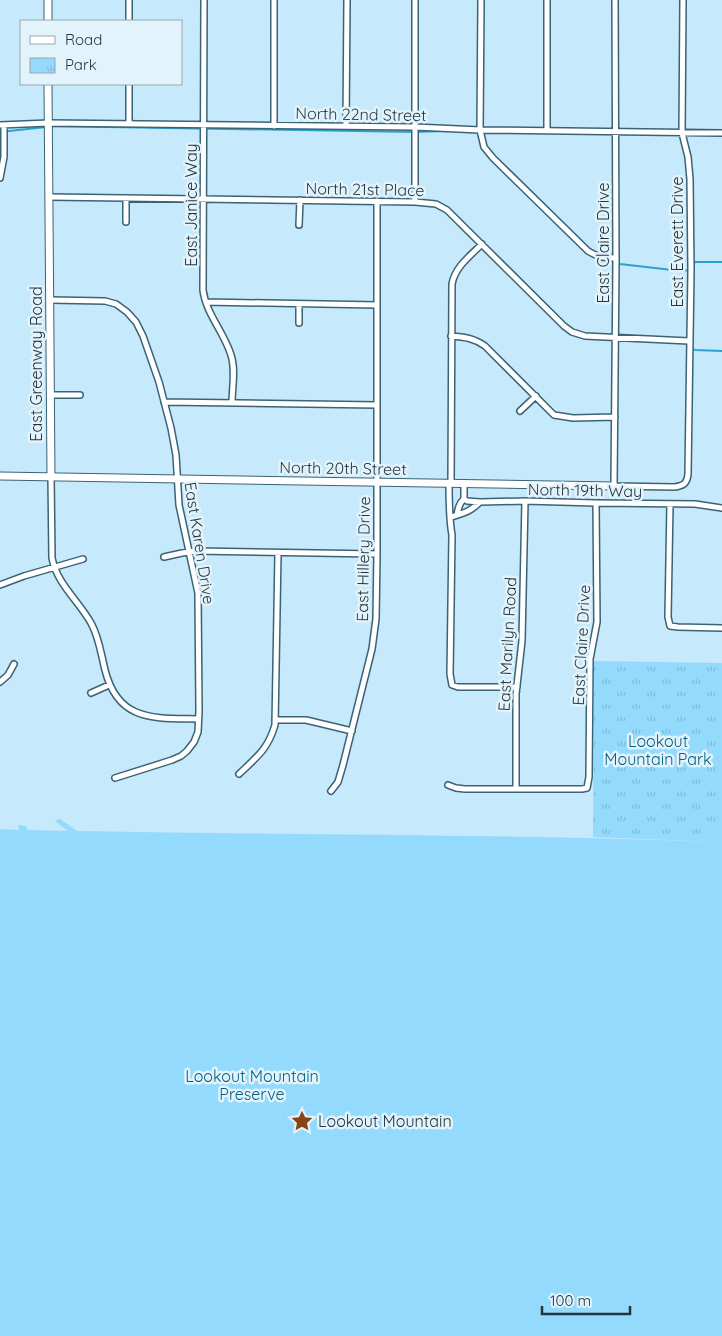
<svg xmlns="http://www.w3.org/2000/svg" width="722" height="1336" viewBox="0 0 722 1336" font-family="Quicksand,sans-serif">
  <defs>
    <pattern id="park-tufts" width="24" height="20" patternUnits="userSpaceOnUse" patternTransform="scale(1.25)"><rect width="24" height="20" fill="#93dafd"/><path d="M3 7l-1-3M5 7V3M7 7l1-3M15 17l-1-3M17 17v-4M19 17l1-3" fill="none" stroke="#7ebcda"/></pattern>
  </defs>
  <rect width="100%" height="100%" fill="#c6e9fb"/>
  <path fill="#93dafd" d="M60 819 77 831C292 835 507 834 722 842V1336H0V829L19 830 18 825 26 826 27 830 68 831 55 821Z"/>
  <path fill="url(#park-tufts)" d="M594 661 722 663V842L593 837Z"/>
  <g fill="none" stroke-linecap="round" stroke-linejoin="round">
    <path stroke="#2da2d0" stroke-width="2" d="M50 126 415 132 443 131
      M0 132 46 127
      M618 263 620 264 681 271 690 270
      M692 267 695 262H722
      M690 347 695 350 722 351"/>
    <g stroke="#3a6376" stroke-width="8">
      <path id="street" d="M129 0V21
        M204 0 203 290C206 314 224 332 231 355 236 370 232 388 232 403
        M481 0 480 130 484 147 493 158 588 251C597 257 605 258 616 258
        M615 0 616 262 614 486 674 487C683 486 687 484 688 474L691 270 690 179 688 157 682 133 683 0
        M129 84V124
        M0 125 49 123 415 127 480 130 722 133
        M274 126V0
        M346 126 347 0
        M547 130V0
        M0 178 4 157V125
        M49 197 415 202 436 204 447 210 564 326 572 332 585 336 689 341
        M415 202V0
        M126 222V198
        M299 225 300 200
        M50 300 105 301 116 304 127 312 136 322 143 336 159 382 171 428 176 455 179 505 198 593 199 711 198 732 194 742 187 751 181 756 172 760 115 778
        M206 302 377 305
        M299 323V304
        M451 336C464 337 474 338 485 346L554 415 573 418 615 417
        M50 395H80
        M164 402 377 405
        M520 411 536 396
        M51 477 52 558C57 584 78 600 91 623 99 637 101 654 105 670 118 722 154 718 198 719
        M449 483C449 500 449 518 452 535L450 674 452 685 458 687H517
        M451 483 452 284C455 267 470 256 482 244
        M464 483V499L467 501 480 502
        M670 504 668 617 670 626 678 627 722 628
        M457 515C458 509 459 503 464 499
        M451 517C464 513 470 512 480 502L525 501 596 503 695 504 722 508
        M164 557 182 553 196 551 377 554
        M0 585 24 576 83 559
        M0 682 8 675 14 664
        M91 693 109 685
        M276 720H306L352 731
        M239 774C257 757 268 749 275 725L278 553
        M448 785 456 788 465 789H582L587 788 589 777 590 659 597 622 596 503
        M516 789V694L522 641 525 501
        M331 791 338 782 343 765 372 649 376 619 377 554V201"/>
    </g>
    <g stroke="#3a6376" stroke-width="9">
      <path id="secondary" d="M48 0V21
        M48 84 51 477
        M0 476 614 486"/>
    </g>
    <use href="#street" stroke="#fff" stroke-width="5"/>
    <use href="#secondary" stroke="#fff" stroke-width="7"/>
  </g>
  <defs>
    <g id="sight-bare" transform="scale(1.725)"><path d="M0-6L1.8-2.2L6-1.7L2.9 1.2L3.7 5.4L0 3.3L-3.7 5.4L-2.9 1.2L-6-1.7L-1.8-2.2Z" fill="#884417" stroke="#e2f3fc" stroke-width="2.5" paint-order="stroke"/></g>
  </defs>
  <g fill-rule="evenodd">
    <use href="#sight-bare" x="302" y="1121"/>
  </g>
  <g text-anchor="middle" stroke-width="5" stroke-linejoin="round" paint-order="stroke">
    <g font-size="16" fill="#23353d" stroke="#e2f3fc">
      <text transform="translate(361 114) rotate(1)" y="6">North 22nd Street</text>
      <text transform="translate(365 189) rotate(1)" y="6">North 21st Place</text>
      <text transform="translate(191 205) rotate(-90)" y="6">East Janice Way</text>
      <text transform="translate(677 242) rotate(-90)" y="6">East Everett Drive</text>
      <text transform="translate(603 243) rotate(-90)" y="6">East Claire Drive</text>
      <text transform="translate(36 364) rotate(-90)" y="6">East Greenway Road</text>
      <text transform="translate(343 468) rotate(1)" y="6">North 20th Street</text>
      <text transform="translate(585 490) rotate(1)" y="6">North 19th Way</text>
      <text transform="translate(200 543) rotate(81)" y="6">East Karen Drive</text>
      <text transform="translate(363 559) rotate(-89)" y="6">East Hillery Drive</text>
      <text transform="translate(507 644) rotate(-87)" y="6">East Marilyn Road</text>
      <text transform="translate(581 645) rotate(-87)" y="6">East Claire Drive</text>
    </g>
    <g font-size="16" fill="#025f7f" stroke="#e2f3fc">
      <text x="658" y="747">Lookout<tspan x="658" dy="18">Mountain Park</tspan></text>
      <text x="252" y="1082">Lookout Mountain<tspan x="252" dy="18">Preserve</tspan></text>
    </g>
    <g font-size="16" fill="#23353d" stroke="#e2f3fc" text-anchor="start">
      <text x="318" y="1127">Lookout Mountain</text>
    </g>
  </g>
  <rect x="20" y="20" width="162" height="65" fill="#e2f3fc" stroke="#96a7b0"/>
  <rect x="30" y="36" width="25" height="8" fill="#ffffff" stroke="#96a7b0"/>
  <text x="65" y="45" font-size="15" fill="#23353d">Road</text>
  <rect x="30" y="58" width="25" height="15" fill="url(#park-tufts)" stroke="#96a7b0"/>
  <text x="65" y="70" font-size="15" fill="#23353d">Park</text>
  <path d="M542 1306v8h88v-8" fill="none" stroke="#23353d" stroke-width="2.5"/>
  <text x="550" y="1306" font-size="15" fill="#23353d" stroke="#e2f3fc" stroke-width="4" paint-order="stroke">100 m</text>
</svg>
